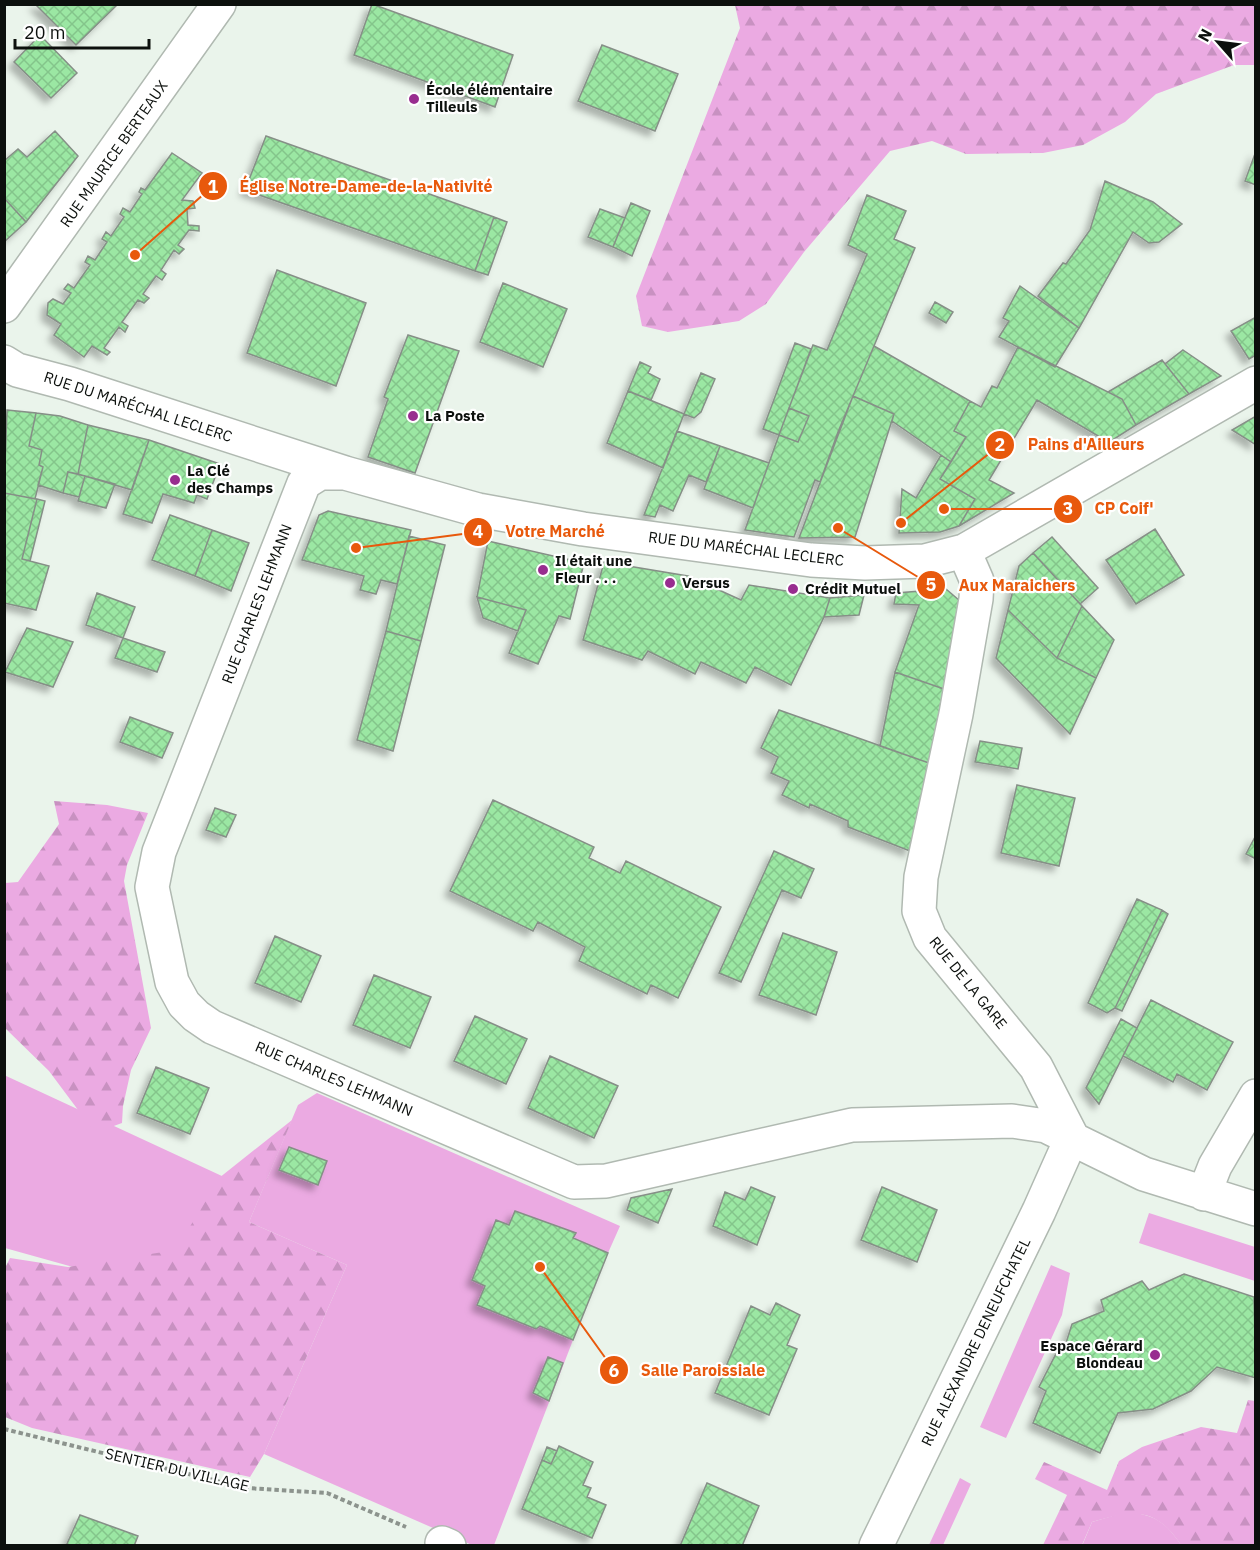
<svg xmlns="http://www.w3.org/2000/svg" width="1260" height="1550" viewBox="0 0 1260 1550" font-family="'IBM Plex Sans',sans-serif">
  <defs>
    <pattern id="forest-firs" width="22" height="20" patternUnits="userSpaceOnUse" patternTransform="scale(1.5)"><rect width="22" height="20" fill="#ebaae2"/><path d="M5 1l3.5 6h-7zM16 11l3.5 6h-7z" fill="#c891c1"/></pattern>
    <pattern id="building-cross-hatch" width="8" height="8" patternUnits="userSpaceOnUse" patternTransform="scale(1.5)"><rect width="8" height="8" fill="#9be7a3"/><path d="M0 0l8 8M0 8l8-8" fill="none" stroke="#84c58b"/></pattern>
    <filter id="shadow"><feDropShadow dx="-5.5" dy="5.5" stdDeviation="3" flood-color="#0004"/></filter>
  </defs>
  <rect width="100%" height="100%" fill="#eaf4eb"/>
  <path fill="#ebaae2" d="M4 1075 237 1183 191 1300 5 1248Z
    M317 1093 620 1226 608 1253 573 1238 575 1233 515 1211 509 1225 472 1280 485 1286 477 1305 536 1329 540 1326 573 1340 494 1545H472L264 1454 347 1265 249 1222 298 1105Z
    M1149 1213 1255 1247V1281L1139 1243Z
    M1051 1265 1070 1273 1062 1315 1006 1438 980 1427Z
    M960 1478 971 1484 943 1545H929Z
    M1126 1512C1154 1514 1166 1522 1181 1545L1082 1546 1092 1522Z"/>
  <path fill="url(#forest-firs)" d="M735 5H1255V65H1234L1156 94 1125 122 1083 145 1043 153 966 154 932 141 890 151 804 252 766 304 739 321 668 332 642 326 636 296 740 28Z
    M54 801 107 805 148 813 127 865 124 881 151 1028 131 1070 123 1106 122 1123 100 1131 90 1126 49 1071 5 1028V883L18 882 59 824Z
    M292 1120 249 1222 347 1265 264 1454 250 1477 32 1428 5 1417 4 1270 10 1258 68 1267 176 1250 219 1178Z
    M1248 1400 1255 1401V1545H1181C1155 1506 1133 1510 1092 1522L1082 1545H1043L1067 1495 1035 1479 1044 1462 1107 1490 1119 1461 1142 1447 1201 1427 1237 1433Z"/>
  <path fill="url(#building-cross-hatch)" stroke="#868f87" stroke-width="1.5" filter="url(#shadow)" d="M35 4H118L76 45Z
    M372 4 513 55 495 107 354 55Z
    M40 35 77 73 51 98 14 62Z
    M602 45 678 74 655 131 578 101Z
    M55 131 78 156 26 222 4 198V161L18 149 27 157Z
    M266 136 494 217 475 271 245 190Z
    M1256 151V185L1245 181Z
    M172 153 202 173 182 200 193 201 195 208 187 209 188 225 199 226V231L189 230 178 245 184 249 179 254 174 250 161 270 166 274 162 280 156 276 143 294 149 298 144 303 138 300 122 322 128 326 125 332 119 327 104 348 110 352 107 355 92 346 84 357 54 335 61 324 47 315 48 303 53 299 63 304 71 293 64 289 68 284 74 288 90 265 85 262 88 256 95 260 107 242 102 239 106 232 111 236 124 217 120 214 123 208 130 212 142 194 139 192 141 188 145 190Z
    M1105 181 1153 202 1182 224 1159 242 1149 243 1133 232 1079 328 1038 296 1063 263 1066 264 1090 230Z
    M867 195 906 211 894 239 915 248 838 432 820 482 815 480 794 537 745 530 779 435 798 442 809 416 789 408 813 345 827 350 867 254 848 245Z
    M4 198 26 222 4 242Z
    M631 203 650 211 632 256 613 247Z
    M600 209 625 218 613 247 588 237Z
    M494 217 507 222 488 275 475 271Z
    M277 270 366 303 336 386 247 353Z
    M503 283 567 309 543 367 480 342Z
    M1020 286 1079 328 1055 367 999 337 1009 321 1003 318Z
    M935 302 953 312 946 323 929 313Z
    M1256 317V355L1249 359 1231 331Z
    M408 335 459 351 415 473 368 457 388 399 384 397Z
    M795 343 811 349 779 435 763 429Z
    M874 346 970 401 954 431 966 437 951 462 892 421 894 414 853 396Z
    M1018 347 1122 399 1136 425 1111 441 1105 440 1037 400 989 480 1014 493 959 526 975 499 940 479 966 437 954 431 970 401 981 407 992 386 997 388Z
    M1183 350 1221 376 1189 394 1165 364Z
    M1162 360 1189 394 1136 425 1122 399 1108 392Z
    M640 362 651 367 648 373 660 379 651 400 628 391Z
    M701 373 715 379 701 412 694 418 684 414Z
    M628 391 684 414 663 468 607 443Z
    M853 396 894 414 855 537 799 538Z
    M789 408 809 416 798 442 779 435Z
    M7 410 36 413 29 446 42 450 39 465 43 467 35 499 4 493Z
    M36 413 60 416 88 425 78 474 68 472 63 493 38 485 43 467 39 465 42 450 29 446Z
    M1256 416V445L1232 430Z
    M88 425 149 440 132 490 78 474Z
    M677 431 720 446 706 482 689 475 673 511 660 505 655 517 644 515Z
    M149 440 220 464 207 499 197 495 194 503 163 494 152 523 123 514Z
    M720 446 769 463 753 508 704 489Z
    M941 455 951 462 940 479 975 499 959 526 940 532 899 533 902 489 916 498Z
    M68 472 85 476 79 497 63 493Z
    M85 476 115 484 106 508 78 501Z
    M4 493 37 499 22 559 49 566 36 610 4 603Z
    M37 499 45 501 30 561 22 559Z
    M328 511 411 530 397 584 381 580 376 594 360 590 364 576 302 560 319 515Z
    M170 515 212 530 195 576 152 560Z
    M1155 529 1184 575 1136 604 1106 560Z
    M212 530 249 543 231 591 195 576Z
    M409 536 445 545 421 641 386 631Z
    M1052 537 1098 588 1080 604 1033 553Z
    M488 541 584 563 570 619 559 616 538 664 509 653 526 610 477 597Z
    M1033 553 1082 606 1057 658 1008 610 1019 566Z
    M604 562 688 576 741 600 749 585 830 598 824 617 791 685 755 667 746 683 701 662 695 674 648 651 642 660 583 640Z
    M946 589 960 601 944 689 895 672 919 605 894 604 896 593Z
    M97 593 135 607 123 638 86 625Z
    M864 595 859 615 824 617 830 598Z
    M477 597 526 610 518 631 483 618Z
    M1082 606 1114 640 1096 678 1057 658Z
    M1008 610 1057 658 1096 678 1070 734 996 658Z
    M27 628 73 642 53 687 5 672Z
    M386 631 421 641 393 751 357 740Z
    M123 638 165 652 157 672 115 658Z
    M895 672 944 689 929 763 880 746Z
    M779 710 929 763 910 851 848 827V821L810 804 809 808 782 795 789 781 771 773 778 757 761 748Z
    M130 717 173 733 162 758 120 742Z
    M980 741 1022 748 1018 769 975 762Z
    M1017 785 1075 798 1059 866 1001 853Z
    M493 800 594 847 589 858 620 873 626 861 721 907 678 998 651 985 647 994 579 961 585 947 538 922 533 931 450 891Z
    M215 808 236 815 226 837 206 830Z
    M1256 835V859L1246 854Z
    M774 851 814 869 801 898 782 890 741 982 719 973Z
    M1137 899 1162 910 1115 1008 1107 1013 1088 1003Z
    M1162 910 1168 914 1122 1011 1115 1008Z
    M783 933 837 952 816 1015 759 995Z
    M275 936 321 956 301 1002 255 983Z
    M374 975 431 997 410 1048 353 1025Z
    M1151 1000 1233 1042 1207 1090 1177 1074 1173 1082 1123 1056Z
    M475 1016 527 1039 506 1084 454 1061Z
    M1121 1019 1137 1028 1099 1104 1086 1088Z
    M550 1056 618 1086 594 1138 528 1108Z
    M156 1067 209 1088 190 1134 137 1113Z
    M289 1147 327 1161 318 1185 279 1170Z
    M751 1187 775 1197 757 1245 713 1226 725 1192 745 1200Z
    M882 1187 937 1210 917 1262 861 1240Z
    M672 1189 658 1223 627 1210 631 1198Z
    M515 1211 576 1233 573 1238 608 1253 573 1340 540 1326 536 1329 477 1305 485 1286 472 1280 496 1220 509 1225Z
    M1184 1274 1254 1297 1256 1378 1217 1367 1191 1391 1153 1409 1118 1413 1100 1453 1033 1423 1046 1391 1039 1387 1061 1344 1066 1343 1072 1324 1104 1311 1101 1300 1142 1281 1149 1290Z
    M776 1303 800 1315 787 1345 797 1349 769 1415 715 1393 751 1306 770 1315Z
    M548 1357 563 1363 549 1401 533 1393Z
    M559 1446 593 1462 583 1485 591 1488 587 1497 606 1505 592 1538 522 1509 542 1460 551 1464Z
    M547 1447 557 1451 551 1464 542 1460Z
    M707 1483 759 1506 742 1546H680Z
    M80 1515 138 1536 134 1546H66Z"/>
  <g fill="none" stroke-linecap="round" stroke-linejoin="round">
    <g stroke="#b0b9b1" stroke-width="36">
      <path id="minor" d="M4 306 219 4
        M4 362 17 370 70 384 345 473 478 510 583 529 811 560 865 563 925 561 964 551 1256 383
        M345 473H320L304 483 159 852 152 887 172 982 184 1004 196 1016 212 1027 574 1182 606 1181 852 1125 1012 1121 1046 1126 1144 1174 1256 1209
        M964 551 977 581 976 599 956 714 921 877 919 911 930 938 1036 1067 1072 1137
        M1204 1194 1215 1166 1256 1096
        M442 1543 449 1546
        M876 1546 1039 1211 1072 1137"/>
    </g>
    <path stroke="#8c938d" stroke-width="4" stroke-dasharray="4.5 3" stroke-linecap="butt" d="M4 1429 246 1488 327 1493 406 1527"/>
    <use href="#minor" stroke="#fff" stroke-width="33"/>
  </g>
  <g fill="#982d8f" stroke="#fff" stroke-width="2">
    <circle cx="414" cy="99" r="6"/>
    <circle cx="413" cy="416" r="6"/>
    <circle cx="175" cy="480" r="6"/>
    <circle cx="543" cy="570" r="6"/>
    <circle cx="670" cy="583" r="6"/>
    <circle cx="793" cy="589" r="6"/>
    <circle cx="1155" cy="1355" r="6"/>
  </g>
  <g text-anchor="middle" stroke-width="4.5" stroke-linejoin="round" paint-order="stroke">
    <g font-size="15" font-weight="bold" fill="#0c100d" stroke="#fff" text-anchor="start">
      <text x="426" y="95">École élémentaire<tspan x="426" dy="17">Tilleuls</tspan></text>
      <text x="425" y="421">La Poste</text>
      <text x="187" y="476">La Clé<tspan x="187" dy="17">des Champs</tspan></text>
      <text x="555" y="566">Il était une<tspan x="555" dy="17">Fleur . . .</tspan></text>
      <text x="682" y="588">Versus</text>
      <text x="805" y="594">Crédit Mutuel</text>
      <text x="1143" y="1351" text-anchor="end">Espace Gérard<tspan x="1143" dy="17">Blondeau</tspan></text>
    </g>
    <g font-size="15" fill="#0c100d" stroke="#fff">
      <text transform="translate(114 154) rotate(-55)" y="5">RUE MAURICE BERTEAUX</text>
      <text transform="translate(138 407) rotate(18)" y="5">RUE DU MARÉCHAL LECLERC</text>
      <text transform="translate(746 549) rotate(7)" y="5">RUE DU MARÉCHAL LECLERC</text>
      <text transform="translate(257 604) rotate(-69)" y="5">RUE CHARLES LEHMANN</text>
      <text transform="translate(968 983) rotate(51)" y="5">RUE DE LA GARE</text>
      <text transform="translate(334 1079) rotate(23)" y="5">RUE CHARLES LEHMANN</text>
      <text transform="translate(976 1342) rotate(-64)" y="5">RUE ALEXANDRE DENEUFCHATEL</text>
      <text transform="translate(177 1470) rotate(13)" y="5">SENTIER DU VILLAGE</text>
    </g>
  </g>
  <path fill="none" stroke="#e8590c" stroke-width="2" d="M135 255L213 186M901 523L1000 445M944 509L1068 509M356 548L478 532M838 528L931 585M540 1267L614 1370"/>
  <g fill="#e8590c" stroke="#fff" stroke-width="2">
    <circle cx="135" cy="255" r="6"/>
    <circle cx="901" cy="523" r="6"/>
    <circle cx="944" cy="509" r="6"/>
    <circle cx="356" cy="548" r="6"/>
    <circle cx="838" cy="528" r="6"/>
    <circle cx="540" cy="1267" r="6"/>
    <circle cx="213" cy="186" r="15"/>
    <circle cx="1000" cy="445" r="15"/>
    <circle cx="1068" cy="509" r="15"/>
    <circle cx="478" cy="532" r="15"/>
    <circle cx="931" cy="585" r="15"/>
    <circle cx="614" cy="1370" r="15"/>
  </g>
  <g font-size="18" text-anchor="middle" font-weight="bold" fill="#fff">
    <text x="213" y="193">1</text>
    <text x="1000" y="451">2</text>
    <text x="1068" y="515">3</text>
    <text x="478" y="538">4</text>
    <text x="931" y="591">5</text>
    <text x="614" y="1377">6</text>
  </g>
  <g font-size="16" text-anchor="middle" font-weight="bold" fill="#e8590c" stroke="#fff" stroke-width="4.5" stroke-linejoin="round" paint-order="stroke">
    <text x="366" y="192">Église Notre-Dame-de-la-Nativité</text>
    <text x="1086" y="450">Pains d'Ailleurs</text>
    <text x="1124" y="514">CP Coif'</text>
    <text x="555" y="537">Votre Marché</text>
    <text x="1017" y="591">Aux Maraichers</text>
    <text x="703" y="1376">Salle Paroissiale</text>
  </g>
  <rect width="1260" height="1550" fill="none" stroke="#0c100d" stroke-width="12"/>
  <g transform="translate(1218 42) rotate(298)" stroke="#ffffff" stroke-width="4.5" paint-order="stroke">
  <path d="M0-4.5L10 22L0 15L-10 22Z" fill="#0c100d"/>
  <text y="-9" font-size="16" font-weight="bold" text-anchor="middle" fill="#0c100d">N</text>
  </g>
  <path d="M15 39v9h134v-9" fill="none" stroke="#0c100d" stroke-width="3"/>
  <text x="24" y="39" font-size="18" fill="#0c100d" stroke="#ffffff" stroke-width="4.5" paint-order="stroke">20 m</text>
</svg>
